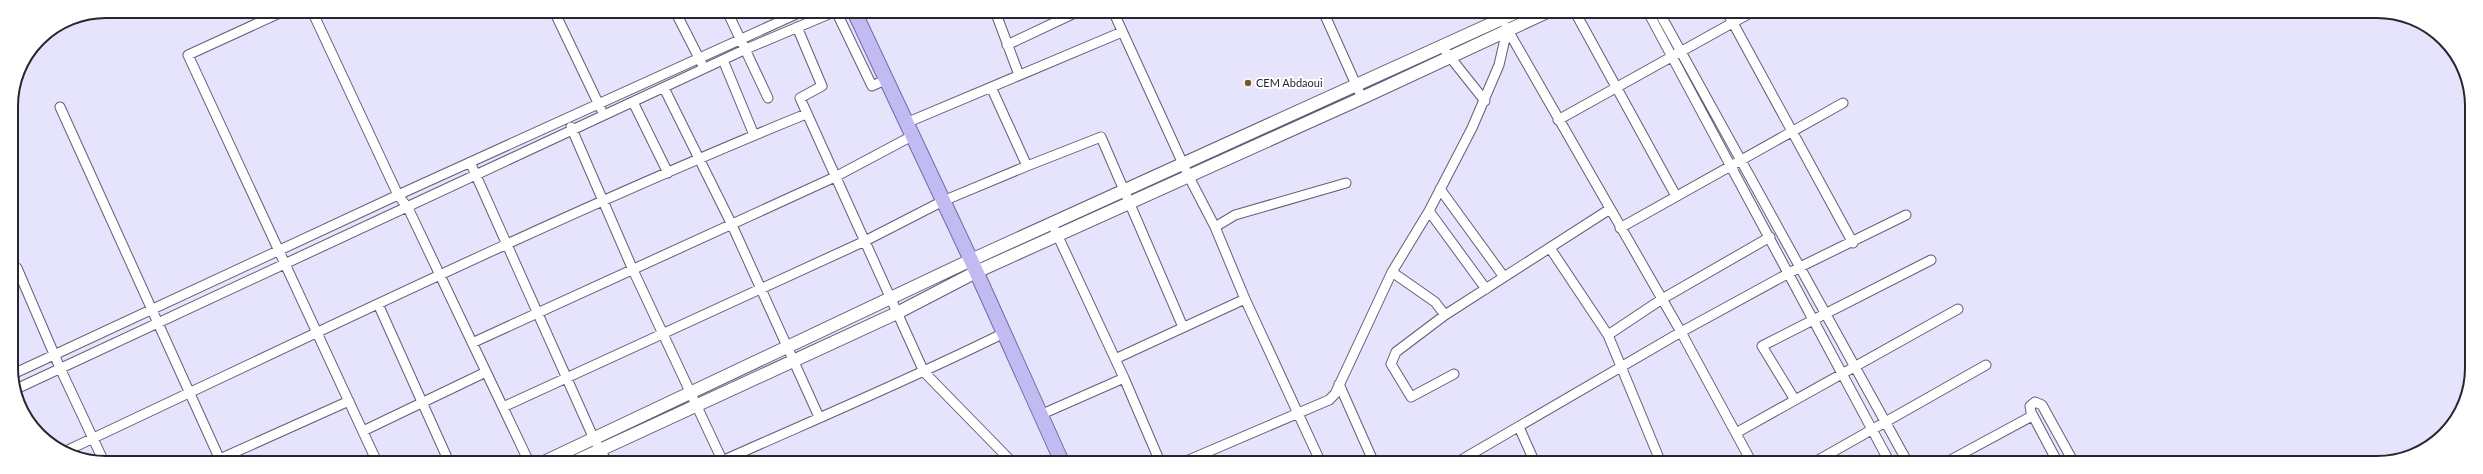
<svg xmlns="http://www.w3.org/2000/svg" width="2483" height="474" viewBox="0 0 2483 474" font-family="Lato,sans-serif">
  <rect width="100%" height="100%" fill="#e6e4fd"/>
  <g fill="none" stroke-linecap="round" stroke-linejoin="round">
    <g stroke="#615f74" stroke-width="11">
      <path id="street" d="M284 11 188 55 377 462
        M312 11 398 195 408 208 529 462
        M554 11 601 109
        M675 11 702 64
        M727 11 768 98
        M836 11 872 86 885 80
        M995 11 1019 75
        M1113 11 1189 177 1215 227 1245 299 1321 463
        M1323 11 1362 98
        M1575 12 1676 196
        M1648 12 1890 463
        M1659 12 1908 463
        M1727 12 1853 243
        M797 27 822 86 800 98 924 372 1012 462
        M1506 27 1681 332 1752 463
        M1007 45 1079 11
        M1446 52 1485 101
        M723 60 754 135
        M664 88 732 225 819 417
        M633 102 668 173
        M60 107 221 462
        M1558 120 1752 12
        M906 123 1122 32
        M571 127 633 270 723 462
        M470 162 594 439 607 462
        M1027 166 1101 137 1183 327
        M1440 189 1504 277
        M1429 211 1486 289
        M1215 227 1235 215 1346 183
        M1620 228 1843 103
        M1055 230 1124 378 1160 462
        M1550 248 1608 335 1661 463
        M12 270 17 268 60 368 104 462
        M1392 272 1435 302 1445 315 1610 209
        M378 304 449 462
        M1445 315 1396 352 1391 364 1411 397 1454 374
        M1608 335 1662 299 1770 237
        M472 343 835 177 912 136
        M1115 359 1245 299
        M13 374 398 195 803 11
        M1339 384 1374 463
        M14 390 746 49 836 11
        M1795 400 1762 346 1931 260
        M503 407 865 241 943 201 1027 166 991 87
        M1040 415 1124 378
        M1519 427 1535 463
        M363 431 486 372
        M1736 433 1958 309
        M68 450C313 335 556 216 806 114
        M722 461C816 419 911 379 1004 333
        M213 462 349 401
        M997 462 1005 455
        M1184 462 1329 400 1335 394 1392 272 1429 211 1472 128 1499 65 1507 30
        M1456 463 1681 332 1800 267 1906 215
        M1813 463 1986 365
        M1945 463 2032 416
        M2058 463 2031 412 2030 406 2035 402 2042 405 2074 463"/>
    </g>
    <g stroke="#615f74" stroke-width="14">
      <path id="secondary" d="M544 462 971 260 1517 12
        M574 462 897 313 976 272 1362 98 1547 12"/>
    </g>
    <g stroke="#716aa9" stroke-width="16">
      <path id="primary" d="M854 11 971 260 1062 462"/>
    </g>
    <use href="#street" stroke="#fff" stroke-width="9"/>
    <use href="#secondary" stroke="#fff" stroke-width="12"/>
    <use href="#primary" stroke="#c2bbf2" stroke-width="14"/>
  </g>
  <circle fill="#74592b" stroke="#fff" stroke-width="1.5" cx="1248" cy="83" r="4"/>
  <g text-anchor="middle" stroke-width="4" stroke-linejoin="round" paint-order="stroke">
    <g font-size="11" fill="#26262f" stroke="#fff" text-anchor="start">
      <text x="1256" y="87">CEM Abdaoui</text>
    </g>
  </g>
  <path d="M0 0H2483V474H0ZM106 18H2377A88 88 0 0 1 2465 106V368A88 88 0 0 1 2377 456H106A88 88 0 0 1 18 368V106A88 88 0 0 1 106 18Z" fill="#fff" fill-rule="evenodd"/>
  <path fill="none" stroke="#26262f" stroke-width="2" d="M106 18H2377A88 88 0 0 1 2465 106V368A88 88 0 0 1 2377 456H106A88 88 0 0 1 18 368V106A88 88 0 0 1 106 18Z"/>
</svg>
